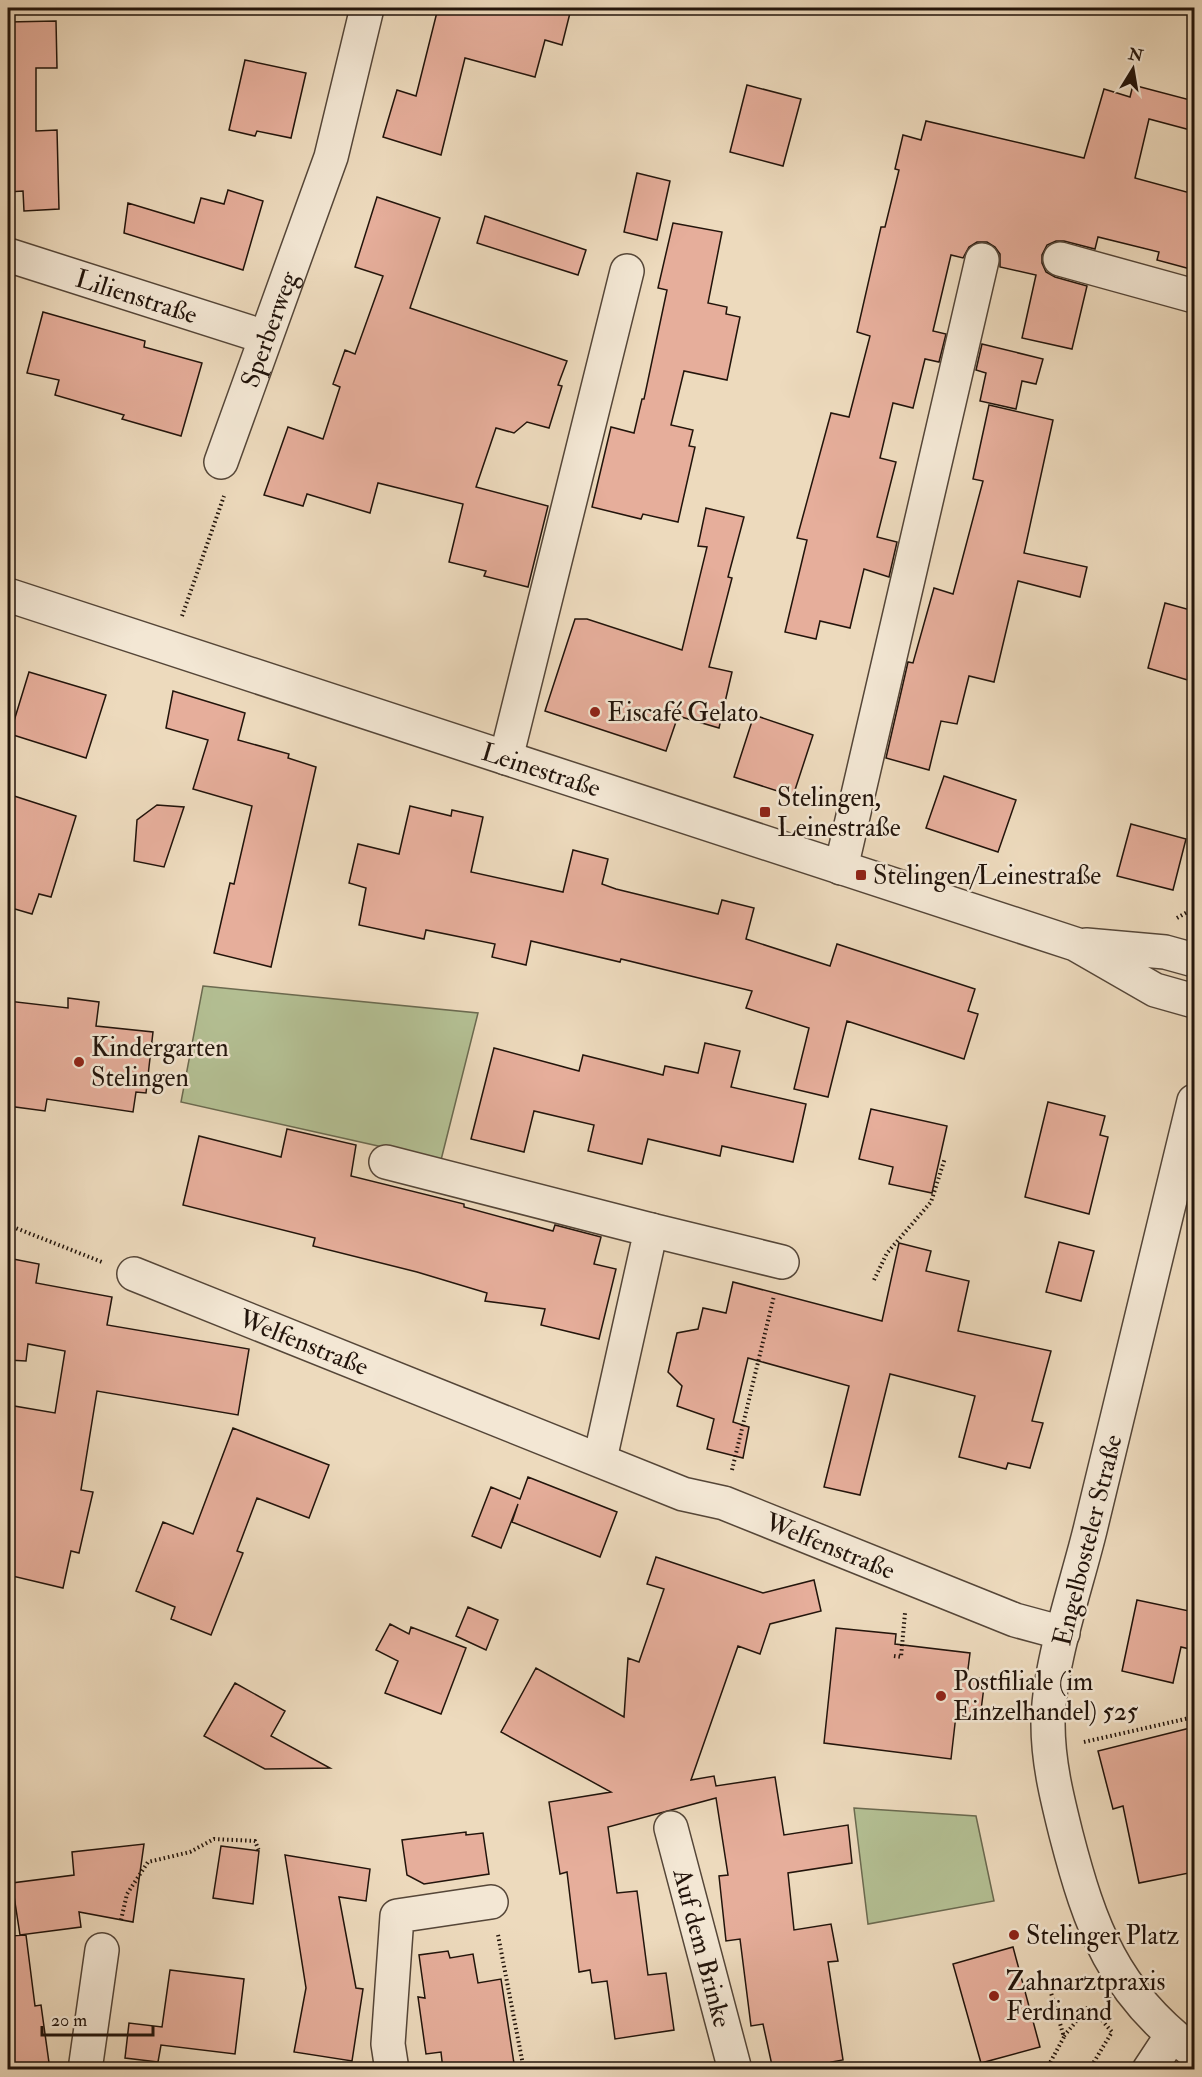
<svg xmlns="http://www.w3.org/2000/svg" width="1202" height="2077" viewBox="0 0 1202 2077" font-family="'IM FELL Double Pica',serif">
  <rect width="100%" height="100%" fill="#eddabd"/>
  <filter id="stains"><feTurbulence type="fractalNoise" baseFrequency=".00333" numOctaves="4"/><feColorMatrix values="0 0 0 0 .2 0 0 0 0 .09 0 0 0 0 .02 0 0 0 .5 -.17"/></filter>
  <radialGradient id="worn" r=".72"><stop offset=".6" stop-color="#630" stop-opacity="0"/><stop offset="1" stop-color="#630" stop-opacity=".3"/></radialGradient>
  <path fill="#b4c094" stroke="#6b6a50" stroke-width="1.5" d="M203 986 478 1013 441 1160 181 1102Z
    M854 1808 976 1816 994 1901 868 1924Z"/>
  <path fill="#e6ae9b" stroke="#22140b" stroke-width="1.5" d="M438 8H552L570 13 562 45 545 40 535 77 465 58 441 155 383 137 397 90 416 96Z
    M56 21 57 68H36V131L57 130 59 209 24 211 23 191 8 192V22Z
    M245 60 306 73 291 138 257 131 255 136 229 130Z
    M747 85 801 99 783 166 730 152Z
    M1133 85 1194 101V131L1149 119 1135 178 1194 194V270L1157 260 1159 252 1098 237 1095 249 1064 241H1056L1047 245 1042 255V263L1046 272 1055 277 1087 286 1072 349 1022 338 1036 275 1000 267V254L995 247 987 242H977L969 247 963 258 951 255 933 331 946 334 939 362 925 359 913 408 893 403 880 458 896 462 877 537 897 542 889 577 864 569 850 628 820 621 816 639 785 632 807 540 797 538 831 413 849 417 870 336 857 332 881 227H885L899 170 895 169 903 135 921 140 926 121 1084 158 1104 89 1130 97Z
    M637 173 670 181 657 240 624 232Z
    M228 190 263 201 243 270 124 233 128 203 194 223 201 198 224 204Z
    M377 197 440 218 410 308 567 361 558 385 562 386 549 428 527 422 514 433 496 428 476 487 548 506 528 587 484 576 486 571 449 562 463 504 378 483 370 513 307 494 303 506 264 495 288 427 323 439 340 387 333 384 345 350 355 354 383 276 355 267Z
    M485 216 586 250 578 275 477 243Z
    M673 223 722 232 708 303 727 307 726 314 740 317 727 380 684 371 671 425 693 430 689 446 695 447 678 522 643 514 641 519 592 507 611 427 634 433 642 399H644L667 290 658 288Z
    M43 312 145 341 144 347 202 363 181 436 122 419 124 415 55 395 59 380 27 373Z
    M982 344 1043 359 1036 384 1022 381 1016 409 980 401 986 373 976 370Z
    M989 405 1053 420 1024 553 1087 567 1080 597 1018 581 994 682 969 676 957 724 941 721 929 770 886 758 908 662 913 663 934 588 953 594 983 481 973 479Z
    M706 508 744 517 728 577 732 578 709 667 732 672 719 728 678 716 666 751 545 711 575 619H587L682 650 707 547 698 546Z
    M1165 603 1194 611V682L1148 668Z
    M29 672 106 695 86 758 10 734Z
    M173 691 245 713 238 740 289 754 288 758 316 767 271 967 214 953 230 883 234 884 252 806 193 789 208 740 166 728Z
    M754 715 813 735 793 796 734 777Z
    M944 776 1016 800 998 852 926 828Z
    M8 794 76 816 51 897 39 894 32 914 8 907Z
    M157 805 184 807 164 867 134 861 137 820Z
    M410 806 451 816 452 810 483 817 471 872 563 892 573 850 608 859 602 884 616 889 718 914 722 900 754 908 746 939 830 966 837 944 975 989 968 1011 978 1014 964 1059 847 1021 828 1097 794 1089 809 1028 746 1008 752 991 621 959 620 962 531 941 526 965 492 957 495 944 426 930 424 939 359 925 366 888 349 883 358 844 399 854Z
    M1131 824 1186 839 1173 890 1117 876Z
    M68 998 99 1002 96 1026 153 1032 146 1093 136 1092 133 1112 47 1099 45 1111 8 1106V1001L68 1008Z
    M705 1043 740 1051 731 1087 806 1104 793 1162 722 1146 720 1156 648 1139 642 1164 588 1151 594 1125 534 1111 524 1152 471 1139 494 1048 579 1071 583 1055 663 1075 665 1066 698 1073Z
    M1048 1102 1105 1116 1100 1135 1108 1137 1089 1214 1025 1197Z
    M871 1109 947 1126 932 1193 889 1184 893 1167 859 1159Z
    M287 1129 356 1145 351 1176 464 1204V1207L553 1231 555 1225 601 1237 594 1264 616 1269 599 1339 541 1325 545 1309 485 1301 487 1293 417 1272 313 1246 315 1238 183 1205 199 1136 281 1157Z
    M1059 1242 1094 1251 1081 1301 1046 1292Z
    M899 1243 931 1251 926 1271 969 1281 958 1331 1051 1351 1032 1421 1043 1423 1030 1468 1008 1463 1006 1469 959 1457 975 1396 890 1374 860 1495 824 1487 849 1386 748 1358 733 1422 749 1427 743 1458 707 1449 714 1419 677 1406 682 1386 668 1372 677 1333 698 1329 703 1308 726 1313 733 1282 882 1321Z
    M8 1258 39 1264 36 1283 112 1297 107 1325 249 1349 238 1415 97 1391 81 1490 93 1492 79 1553 71 1551 63 1588 8 1575V1483L13 1457 8 1456V1405L55 1413 65 1351 28 1344 26 1361 8 1360Z
    M233 1428 329 1465 309 1518 257 1498 237 1551 243 1553 211 1635 171 1619 175 1607 136 1591 163 1522 193 1534Z
    M528 1477 617 1512 600 1557 512 1522 518 1504 501 1548 472 1536 491 1487 520 1499Z
    M656 1557 763 1593 814 1580 821 1611 770 1624 760 1654 738 1646 691 1780 714 1776 716 1786 775 1777 784 1835 848 1825 852 1863 788 1873 794 1930 831 1924 838 1961 828 1962 843 2060 831 2062 832 2070H773L763 2024 751 2026 740 1939 726 1941 719 1876 728 1875 716 1798 608 1827 617 1893 637 1891 648 1975 666 1973 674 2030 615 2039 607 1981 592 1983 590 1970 579 1972 567 1872 560 1874 549 1802 611 1792 501 1732 536 1668 624 1717 628 1658 639 1662 664 1589 647 1584Z
    M1137 1600 1194 1612V1650L1181 1647 1173 1683 1122 1671Z
    M468 1607 498 1620 486 1650 456 1636Z
    M390 1624 409 1634 411 1627 466 1648 441 1714 385 1693 398 1661 376 1650Z
    M836 1628 896 1634 895 1644 970 1653 967 1677 985 1679 980 1718 956 1715 951 1759 824 1743Z
    M235 1683 285 1711 271 1736 330 1768 265 1769 204 1736Z
    M1194 1727V1872L1139 1883 1123 1806 1113 1809 1098 1751Z
    M466 1832V1835L483 1833 489 1874 424 1884 407 1875 402 1840Z
    M144 1844 133 1922 79 1912 81 1927 20 1935 12 1883 74 1875 72 1852Z
    M221 1846 259 1851 253 1904 213 1898Z
    M285 1855 370 1869 366 1901 339 1897 356 1988 363 1989 352 2061 294 2052 306 1988Z
    M26 1935 35 2006 41 2005 50 2070H8V1936Z
    M1013 1947 1040 2047 981 2063 953 1964Z
    M448 1951 450 1958 473 1954 478 1983 501 1979 515 2070H443L441 2052 426 2054 418 1997 425 1998 419 1955Z
    M170 1970 244 1979 235 2054 161 2045 158 2062 125 2058 129 2023 162 2027Z"/>
  <g fill="none" stroke-linecap="round" stroke-linejoin="round">
    <g stroke="#554638" stroke-width="36">
      <g id="minor">
        <path id="s1" d="M8 255 265 337"/>
        <path d="M1060 259 1194 296"/>
        <path id="s2" d="M221 462 331 157 367 8"/>
        <path id="s3" d="M8 595 1075 944 1155 990 1194 1001"/>
        <path d="M506 758 627 271"/>
        <path d="M841 868 982 260"/>
        <path d="M1086 945 1165 952 1194 960"/>
        <path d="M1194 1101C1160 1242 1126 1384 1091 1526 1077 1585 1048 1665 1048 1724 1048 1762 1057 1798 1066 1834 1090 1927 1114 1993 1194 2052"/>
        <path d="M386 1162 651 1230 600 1459"/>
        <path d="M651 1230 782 1262"/>
        <path id="s4" d="M134 1274 683 1494 724 1503 1015 1620 1063 1633"/>
        <path id="s5" d="M671 1828 735 2070"/>
        <path d="M85 2070 102 1950"/>
        <path d="M392 2070 388 2044 397 1916 491 1902"/>
        <path d="M1149 2070 1172 2035"/>
      </g>
    </g>
    <path stroke="#22140b" stroke-width="4" stroke-dasharray="1.5 3" stroke-linecap="butt" d="M182 616 224 496
      M1177 918 1194 908
      M8 1225 102 1262
      M874 1280 887 1253 931 1202 945 1158
      M732 1470 774 1296
      M894 1656 901 1657 905 1613
      M1084 1742 1194 1717
      M121 1920 127 1894 148 1862 190 1852 214 1839 255 1841 259 1851
      M498 1935 524 2070
      M1064 2036 1089 2006 1100 2018
      M1046 2070 1064 2037 1049 1986
      M1089 2070 1112 2032 1100 2018 1105 2012"/>
    <use href="#minor" stroke="#f3e7d4" stroke-width="33"/>
  </g>
  <g fill="#8f2418" stroke="#f3e7d4" stroke-width="2">
    <circle cx="595" cy="712" r="6"/>
    <rect x="759" y="806" width="12" height="12" rx="3"/>
    <rect x="855" y="869" width="12" height="12" rx="3"/>
    <circle cx="79" cy="1062" r="6"/>
    <circle cx="941" cy="1696" r="6"/>
    <circle cx="1014" cy="1935" r="6"/>
    <circle cx="994" cy="1996" r="6"/>
  </g>
  <g text-anchor="middle" stroke-width="5" stroke-linejoin="round" paint-order="stroke">
    <g font-size="26" fill="#22140b" stroke="#f3e7d4">
      <text dy="9" stroke="none"><textPath href="#s1" startOffset="135">Lilienstraße</textPath></text>
      <text dy="9" stroke="none"><textPath href="#s2" startOffset="141">Sperberweg</textPath></text>
      <text dy="9" stroke="none"><textPath href="#s3" startOffset="561">Leinestraße</textPath></text>
      <text dy="9" stroke="none"><textPath href="#s4" startOffset="183">Welfenstraße</textPath></text>
      <text transform="translate(1087 1540) rotate(-76)" y="9">Engelbosteler Straße</text>
      <text dy="9" stroke="none"><textPath href="#s4" startOffset="748">Welfenstraße</textPath></text>
      <text dy="9" stroke="none"><textPath href="#s5" startOffset="124">Auf dem Brinke</textPath></text>
    </g>
    <g font-size="26" fill="#22140b" stroke="#f3e7d4" text-anchor="start">
      <text x="607" y="721">Eiscafé Gelato</text>
      <text x="777" y="806">Stelingen,<tspan x="777" dy="30">Leinestraße</tspan></text>
      <text x="873" y="884">Stelingen/Leinestraße</text>
      <text x="91" y="1056">Kindergarten<tspan x="91" dy="30">Stelingen</tspan></text>
      <text x="953" y="1690">Postfiliale (im<tspan x="953" dy="30">Einzelhandel) 525</tspan></text>
      <text x="1026" y="1944">Stelinger Platz</text>
      <text x="1006" y="1990">Zahnarztpraxis<tspan x="1006" dy="30">Ferdinand</tspan></text>
    </g>
  </g>
  <rect width="1202" height="2077" fill="none" stroke="#eddabd" stroke-width="30"/>
  <rect x="9" y="9" width="1184" height="2059" fill="none" stroke="#22140b" stroke-width="3"/>
  <rect x="15" y="15" width="1172" height="2047" fill="none" stroke="#22140b" stroke-width="1.5"/>
  <g transform="translate(1133 69) rotate(11)" stroke="#f3e7d4" stroke-width="4.5" paint-order="stroke">
  <path d="M0-4.5L10 22L0 15L-10 22Z" fill="#22140b"/>
  <text y="-9" font-size="16" font-weight="bold" text-anchor="middle" fill="#22140b">N</text>
  </g>
  <path d="M42 2026v9h111v-9" fill="none" stroke="#22140b" stroke-width="3"/>
  <text x="51" y="2026" font-size="18" fill="#22140b" stroke="#f3e7d4" stroke-width="4.5" paint-order="stroke">20 m</text>
  <rect width="100%" height="100%" filter="url(#stains)"/>
  <rect width="100%" height="100%" fill="url(#worn)"/>
</svg>
